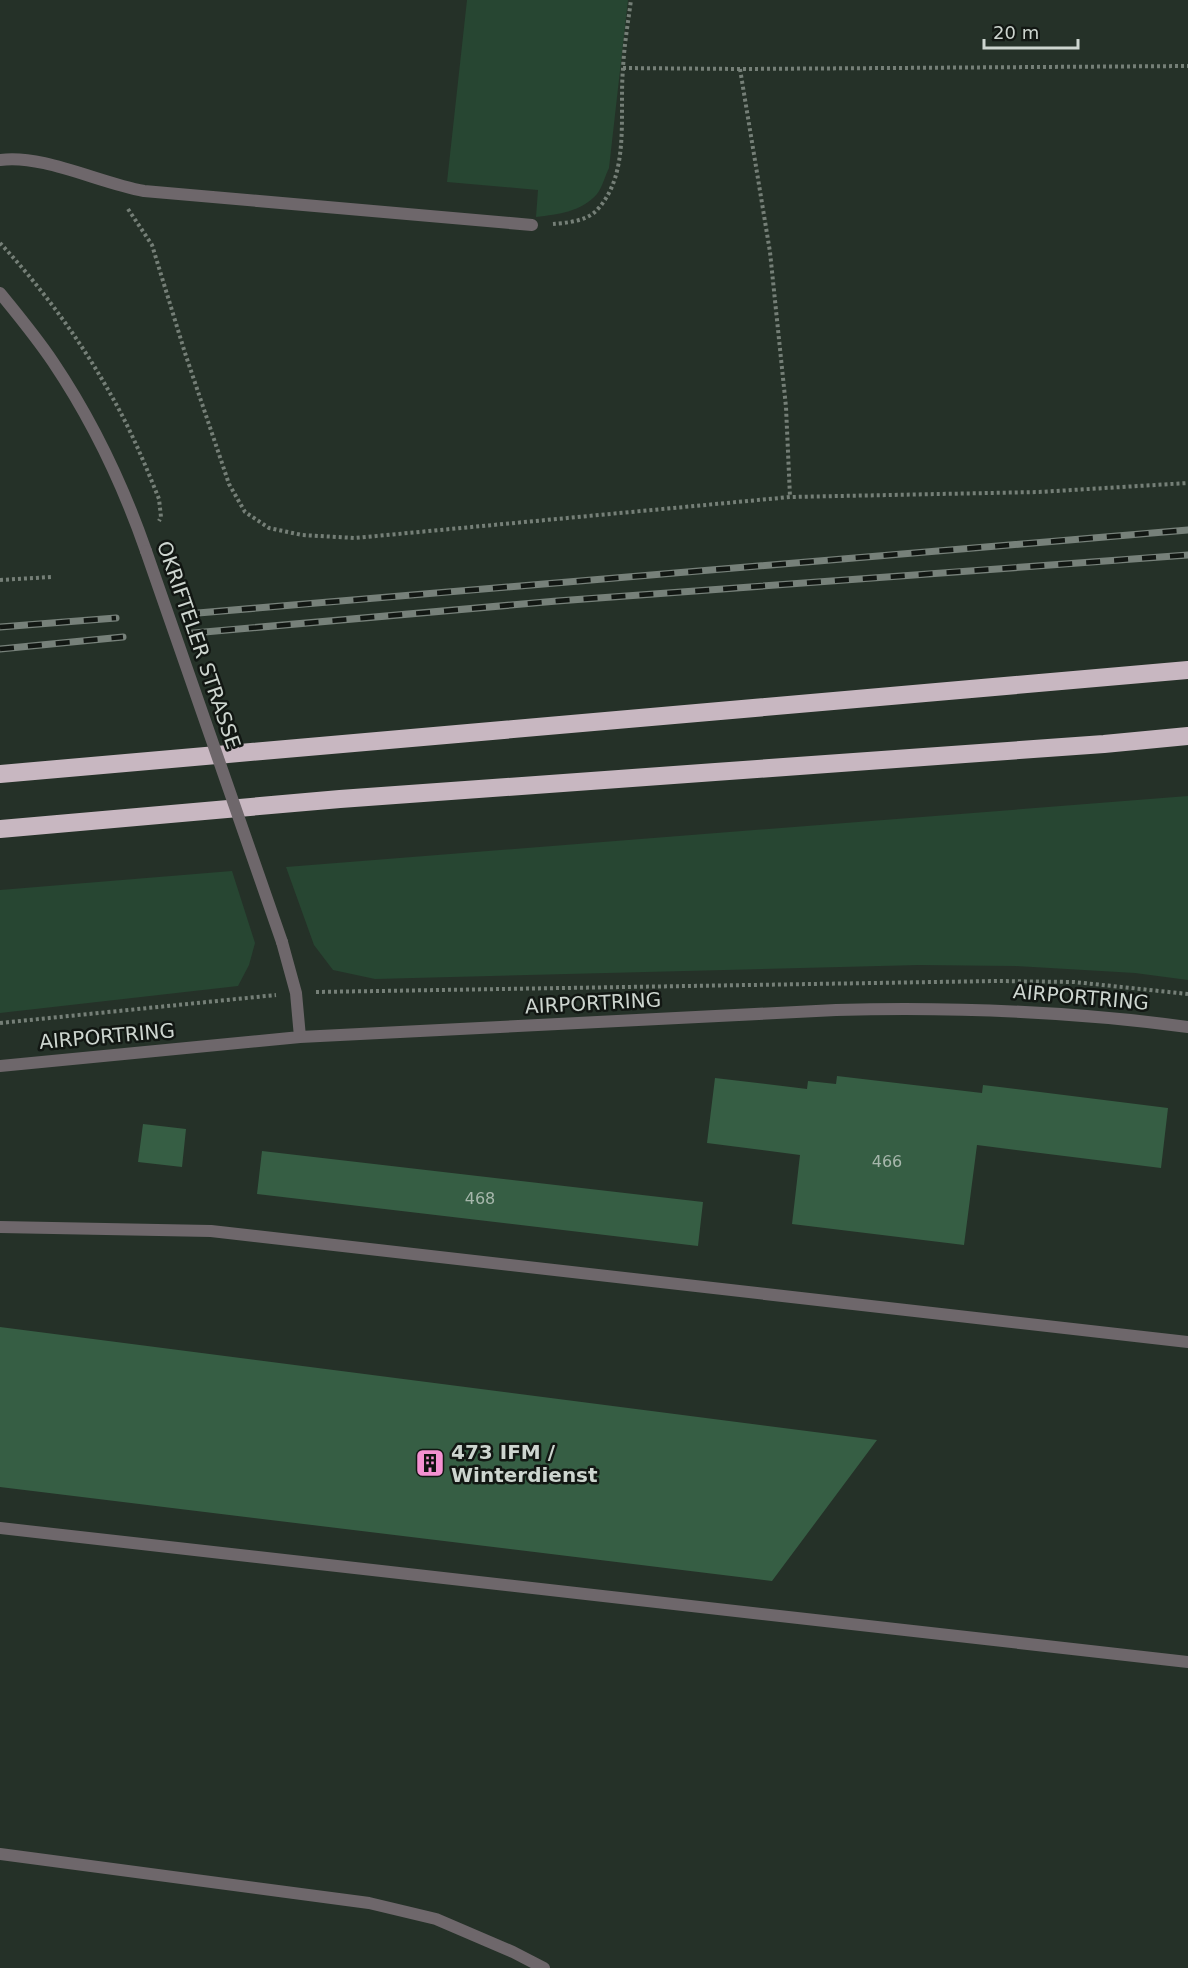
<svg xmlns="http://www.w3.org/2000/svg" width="1188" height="1968" viewBox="0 0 1188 1968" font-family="'DejaVu Sans',sans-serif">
  <rect width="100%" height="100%" fill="#253128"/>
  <path fill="#274632" d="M467 0H628L609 168C605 176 602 188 597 194 581 212 559 214 536 217L538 190 447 182Z
    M1188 796V980L1135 973 1015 966 919 965 375 979 333 970 314 945 286 867Z
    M232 871 255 943 249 965 238 986 0 1013V890Z"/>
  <path fill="#365e44" d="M837 1076 982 1093 983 1085 1168 1108 1161 1168 977 1145 964 1245 792 1224 800 1155 707 1143 715 1078 807 1089 808 1081 836 1084Z
    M143 1124 186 1129 182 1167 138 1162Z
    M262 1151 703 1202 698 1246 257 1194Z
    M0 1327 877 1440 772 1581 0 1487Z"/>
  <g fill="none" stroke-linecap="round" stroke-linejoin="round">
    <path stroke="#757f77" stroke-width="4" stroke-dasharray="3 3" stroke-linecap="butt" d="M623 68 740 69 1188 66
      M740 69 770 252 786 407 790 497
      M128 209 152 245 185 353 229 484 245 512 269 528 302 535 355 538 790 497 1039 492 1188 483
      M553 224C566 223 586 221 596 211 631 175 619 114 623 69 624 46 628 23 631 0
      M0 243C42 288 81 341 111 395 130 428 145 464 159 499L161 517 159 521
      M0 580 51 577
      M316 992 997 981 1074 982 1188 994
      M0 1023 276 995"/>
    <path stroke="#6e676b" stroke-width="12" d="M0 160C43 154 99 183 144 191L532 225
      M0 1227 211 1231 1188 1342
      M0 1528 1188 1662
      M0 1854 369 1903 436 1919 513 1952 544 1968"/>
    <path stroke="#6e676b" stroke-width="12" d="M0 293C18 315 37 338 53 362 92 420 123 485 146 551
      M282 942 296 993 300 1037
      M0 1066 300 1037 836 1010C954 1007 1071 1011 1188 1027"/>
    <path stroke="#c8b7c1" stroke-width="18" d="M0 774 1188 670
      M0 829 340 799 1104 744 1188 736"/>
    <g stroke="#77817a" stroke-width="7">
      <path id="rail" d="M186 614 1188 530
        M0 627 116 618
        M193 633 557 601 1188 555
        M0 649 123 637"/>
    </g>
    <use href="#rail" stroke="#121713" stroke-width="4.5" stroke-dasharray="14" stroke-linecap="butt"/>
    <path stroke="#6e676b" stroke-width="12" d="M146 551 282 942"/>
  </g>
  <defs>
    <g id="building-square" transform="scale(1.5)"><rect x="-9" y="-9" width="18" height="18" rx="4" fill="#f591d2" stroke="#121713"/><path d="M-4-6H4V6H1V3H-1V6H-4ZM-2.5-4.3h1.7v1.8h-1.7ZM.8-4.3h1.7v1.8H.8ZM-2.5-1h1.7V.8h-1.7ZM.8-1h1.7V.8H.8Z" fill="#111"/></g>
  </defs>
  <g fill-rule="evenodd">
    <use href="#building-square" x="430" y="1463"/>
  </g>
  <g text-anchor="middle" stroke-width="5" stroke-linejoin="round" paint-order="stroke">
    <g font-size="16" fill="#a7b7ac">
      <text x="887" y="1167">466</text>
      <text x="480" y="1204">468</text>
    </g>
    <g font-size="20" fill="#cdd5cf" stroke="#121713">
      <text transform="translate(199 645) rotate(71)" y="7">OKRIFTELER STRASSE</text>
      <text transform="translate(1081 997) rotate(5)" y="7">AIRPORTRING</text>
      <text transform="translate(593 1003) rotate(-3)" y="7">AIRPORTRING</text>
      <text transform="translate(107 1036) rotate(-5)" y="7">AIRPORTRING</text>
    </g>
    <g font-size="20" font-weight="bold" fill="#cdd5cf" stroke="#121713" text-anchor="start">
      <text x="451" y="1459">473 IFM /<tspan x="451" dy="23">Winterdienst</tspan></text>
    </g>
  </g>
  <path d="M984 39v9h94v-9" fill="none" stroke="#cdd5cf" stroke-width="3"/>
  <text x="993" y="39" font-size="18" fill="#cdd5cf" stroke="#121713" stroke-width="4.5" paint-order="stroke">20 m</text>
</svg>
